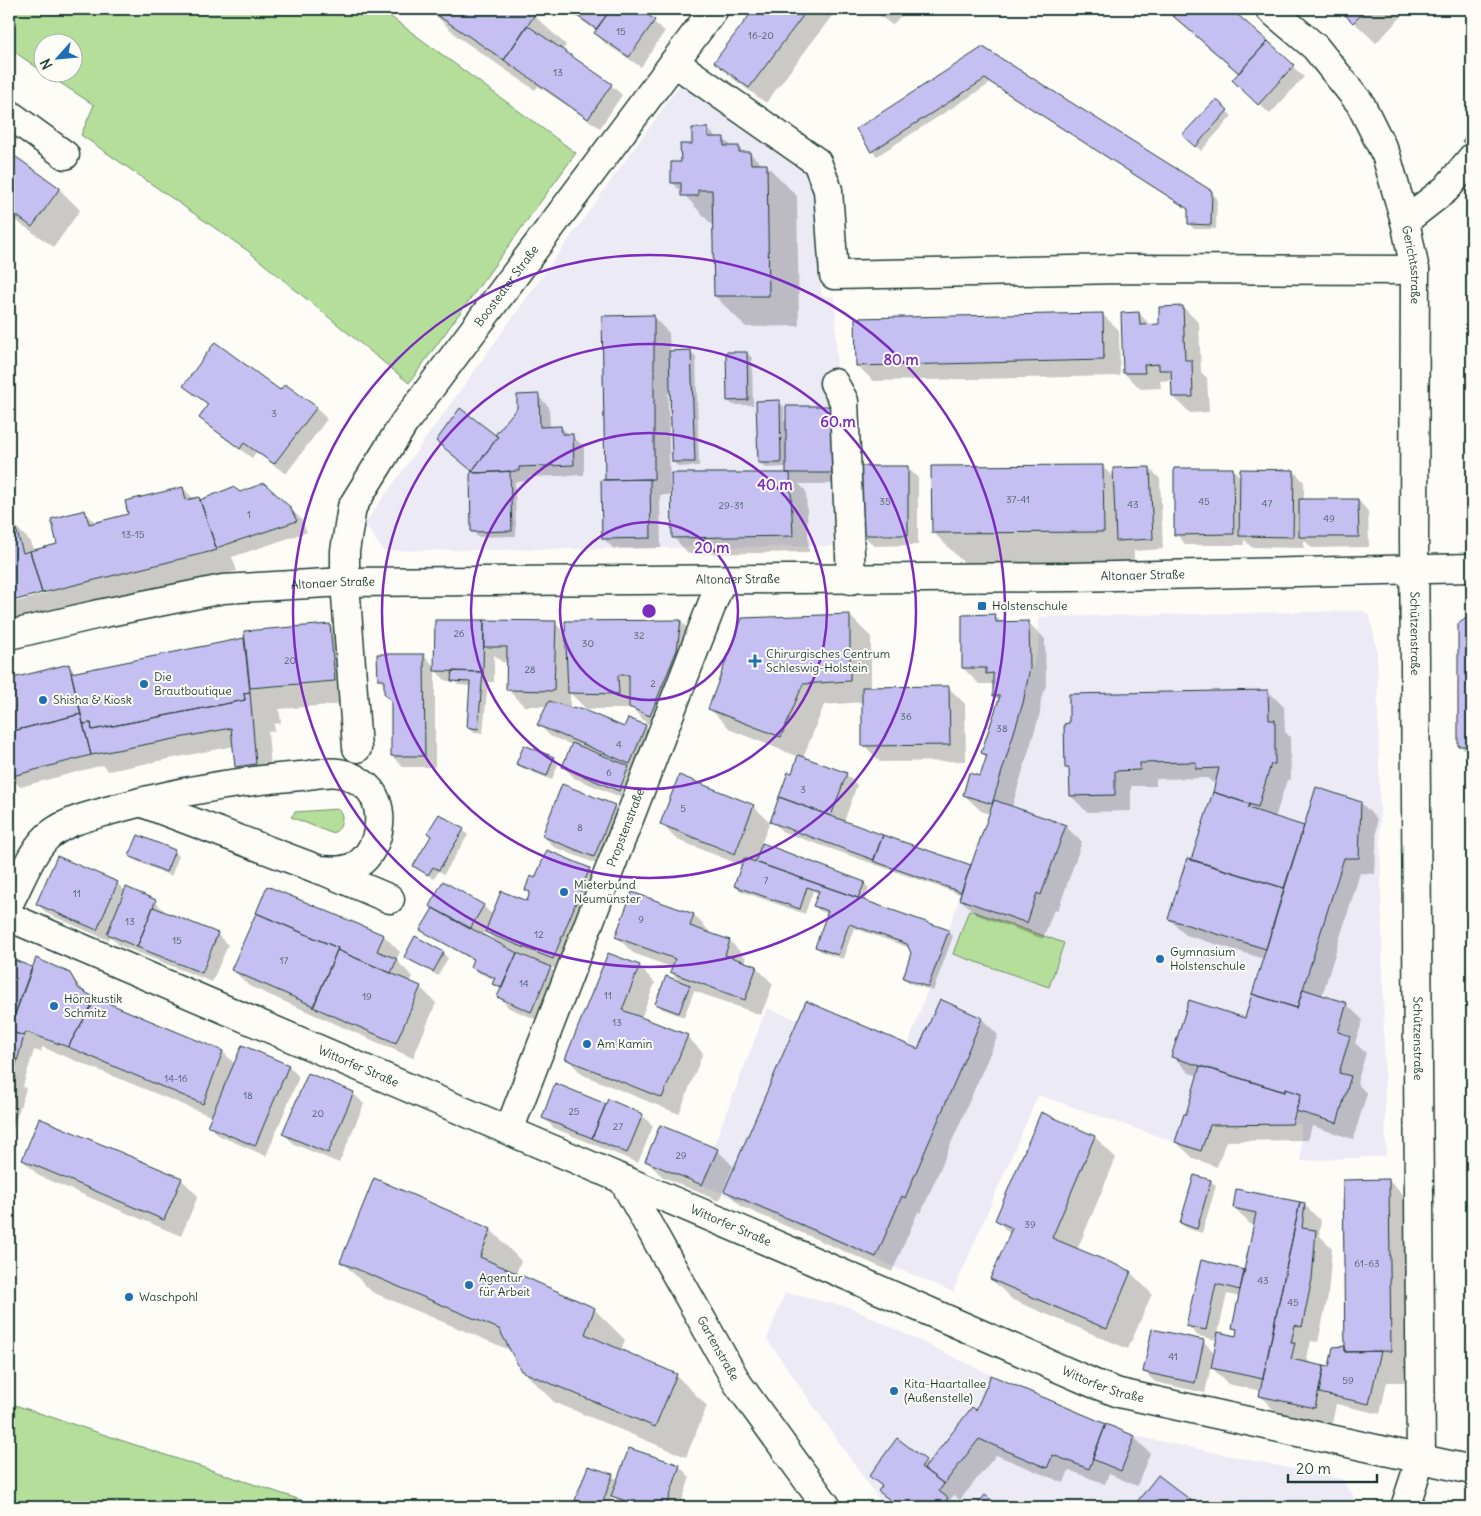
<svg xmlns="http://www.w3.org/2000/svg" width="1481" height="1516" viewBox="0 0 1481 1516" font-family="Delius,sans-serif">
  <rect width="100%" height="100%" fill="#fdfcf7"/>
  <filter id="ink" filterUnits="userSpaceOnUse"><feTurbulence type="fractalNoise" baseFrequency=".02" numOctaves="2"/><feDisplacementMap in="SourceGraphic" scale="10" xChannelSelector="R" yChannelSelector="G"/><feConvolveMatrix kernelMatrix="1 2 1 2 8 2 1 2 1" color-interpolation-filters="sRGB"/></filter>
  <g filter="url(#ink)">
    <path fill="#eceaf5" d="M681 83 803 169 814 192 822 296 835 297 842 546 383 551 365 523Z
      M1357 611H1364L1370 617 1377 651 1386 1156 1301 1161V1124L1210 1125 1201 1151 1038 1095 953 1292 702 1185 717 1149 713 1147 767 1008 798 1020 806 1001 908 1045 994 800 1039 645V617Z
      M785 1293 849 1307 991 1375 1135 1436 1342 1479 1361 1507H884L767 1339Z"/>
    <path fill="#b6de9b" stroke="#6a8e68" d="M9 9H380L576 153 409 383 248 251 81 135 94 105 45 73 72 72V42H42V71L9 48Z
      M338 809 342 814C342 823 341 831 331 833L291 817 295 812Z
      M969 910 1064 943 1049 987 953 954Z
      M9 1403 322 1507H9Z"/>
    <path fill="#0003" fill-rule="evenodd" d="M429 9H499L502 11 503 9H527L566 45 562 51 611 85 622 95 600 128 538 86 535 90 458 37Z
      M565 9H637L665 31 641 67 606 44 595 33 597 31Z
      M756 9H837L766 103 732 78 716 62Z
      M871 9H908L892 25Z
      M1164 9H1229L1304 77 1270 114 1245 91 1239 74Z
      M1340 9H1409L1376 43Z
      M983 49 1211 192 1217 198 1216 229H1194L1189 224V210L991 83 877 156 872 151Z
      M1216 100 1232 116 1201 151 1184 135Z
      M708 129 717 138H723L733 148H739L744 153H750L762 165H766L797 196 799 326 746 327 715 296 714 227 673 183 693 145Z
      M9 154 59 189 80 210 54 247 9 216Z
      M1183 307 1199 323 1201 372 1207 378 1209 412 1190 413 1174 397 1171 380 1160 381 1161 388 1141 389 1124 373 1139 313 1151 326H1161Z
      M1102 314 1119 330 1120 376 873 381 857 365Z
      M653 317 669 333 670 353 691 352 696 357 699 466 679 467 673 462 672 393H668L670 495H660L661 548 614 549 603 538 606 481Z
      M747 353 752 358 753 405H733L728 400Z
      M185 385 281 392 316 408 327 419 286 474 256 452 252 458 211 428 200 418 209 406Z
      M538 396 549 407 550 427H560L584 446V475L529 477 530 481 515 482 516 536 478 537 473 532 495 436Z
      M779 402 784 407V421L831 408 842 484H799L806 491 809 552 689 554 673 537 788 475 787 467 765 468 760 463Z
      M907 467 918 478V545L874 546 863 535Z
      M1103 467 1114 478 1150 468 1160 479 1163 549 1134 551V563H964L933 532Z
      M1233 469 1241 478 1294 471 1304 482V501L1358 500 1368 511 1369 547 1312 548 1304 540V548L1251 547 1244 539V545H1186L1176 534Z
      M183 488 194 499 198 498 201 501 240 493 290 508 301 519 307 532 232 557 237 571 65 614 9 623V604L48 593V591L9 601V528L15 526 31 542 34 552 59 545 85 512 96 523 130 515Z
      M849 615 871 637V688H949L965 704 966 761 880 762 864 745 863 702 824 705 803 758 846 774 857 785 844 822 972 867 990 814 981 811 964 795 981 778 987 758 982 753 1000 701 994 696V684H979L963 668 995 616 1003 623H1029L1045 639 1046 685 1041 699 1040 713 1012 807 1065 826 1082 842 1058 910 1054 909 1043 939 977 915 960 899 962 895 783 832 772 821 789 773 793 775 799 757 731 730 709 708Z
      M1472 615V758L1460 745V624Z
      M436 621 555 623 567 635 681 621 697 638 666 731 646 723 633 709H586L570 693V707H565L625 728 628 720 646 726 656 737 641 774 631 770 639 778 630 801 574 778 564 767 572 745 550 736 539 725 548 706H524L507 689 508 663 502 662 494 655V682H488L483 733 474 732 469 727 471 686 458 685 454 681H446L435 670V767H403L392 756 393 701 385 686 379 679 424 655 435 667Z
      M330 625 351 647 356 703 279 709 281 723 274 724 275 731 268 732 272 780 252 783 236 766 234 746 108 771 103 765 20 787 9 776V680L68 665 76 673 244 640 246 642Z
      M1268 691 1284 707 1285 732 1290 737 1291 780H1287L1275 818 1305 827 1361 803 1377 819 1375 874 1360 873 1322 996 1346 1004 1363 1020 1355 1043 1366 1053 1357 1083 1367 1094 1353 1139 1312 1126 1308 1140 1226 1141 1217 1167 1193 1158 1176 1142 1187 1116 1199 1076 1189 1073 1173 1056 1246 1019 1264 959 1186 935 1169 919 1192 861 1216 785 1207 778 1156 779V786H1131V811L1087 812 1071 796 1070 771 1066 767Z
      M553 759 558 764 552 780 522 768 517 763Z
      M614 806 625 817 605 867 554 847 543 836Z
      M753 806 770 822 761 844 864 883 869 888 864 902 948 931 953 936 933 991 909 983 904 978 913 953 910 948 854 928 843 959 822 952 817 947 829 914 820 911 815 906 819 894 813 891 805 914 741 891 736 886 743 866 678 840 661 824Z
      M463 830 468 835 444 874 439 871 434 879 415 866Z
      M9 850 25 863 9 898Z
      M174 851 179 856 171 876 136 861 131 856Z
      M589 869 606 885 569 975 548 966 561 979 542 1022 509 1008 499 997 502 990 494 984 495 980 477 972 472 967 474 961 422 930 483 906 493 915 527 903 531 894 527 889 536 880ZM485 931 499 944 482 936Z
      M117 883 126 892 155 901 166 913 217 934 228 945 212 982 119 945 110 936 108 940 48 914 37 904Z
      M268 888 384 936 400 952 396 960 413 977 410 982 420 987 436 1003 413 1058 249 986 233 970Z
      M633 893 694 915 710 932 709 934 730 941 746 958 744 963 757 968 773 984 761 1015 694 991 684 1017 662 1009 657 1003 683 984 671 972 673 968 633 953 617 937Z
      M443 953 448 958 438 976 406 956Z
      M9 960 33 968 69 974 89 996 223 1052 235 1064 242 1047 289 1066 299 1077 266 1156 220 1136 209 1126 213 1117 42 1047 41 1052 34 1050 23 1086 26 1089 9 1141V1032L12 1024 9 1023Z
      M639 966 655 983 641 1018 687 1036 703 1053 679 1114 583 1075 567 1059Z
      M982 1019 998 1035 921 1213 918 1212 892 1272 742 1207 726 1191 919 1051Z
      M353 1093 364 1104 339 1163 294 1144 284 1134Z
      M606 1106 642 1115 653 1126 638 1163 554 1128 543 1117Z
      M1095 1137 1116 1158 1077 1250 1130 1272 1152 1294 1128 1349 1013 1300 991 1279 1010 1234 996 1220Z
      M717 1150 733 1166 719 1201 663 1177 646 1161Z
      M23 1160 181 1179 198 1196 181 1236 39 1176Z
      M1195 1177 1211 1181 1216 1186 1202 1233 1186 1228 1181 1223Z
      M375 1180 491 1230 521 1261 516 1274 594 1309 625 1340 621 1351 676 1375 707 1406 686 1457 554 1402 522 1370 512 1351 372 1292 341 1261Z
      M1389 1181 1420 1212 1422 1382H1387L1380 1414 1336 1404 1332 1424 1276 1412 1260 1396 1261 1391 1228 1384 1211 1367 1205 1393 1155 1382 1144 1371 1203 1341 1215 1353 1218 1340 1198 1336 1187 1325 1202 1262 1245 1272 1255 1225 1250 1224 1234 1207 1304 1204 1321 1221 1319 1235 1332 1248 1328 1296 1318 1342 1311 1341 1307 1358 1310 1364 1330 1369 1346 1347ZM1227 1294 1240 1297 1234 1328 1238 1332 1237 1337 1218 1333Z
      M977 1411 1134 1437 1150 1453 1137 1486 1109 1474 1105 1484 1069 1470 1064 1483 996 1455 960 1500 954 1495 949 1501 955 1507H898L880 1491 882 1487 870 1475 925 1461 929 1465Z
      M679 1466 690 1477 680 1507H626L612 1495 608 1507H590L582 1505 577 1500 612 1475 618 1481Z
      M1159 1477 1191 1502 1196 1507H1135Z"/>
    <path fill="#c6bff1" stroke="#1f3d34" d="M428 9H529L536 13 504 60Z
      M568 9H611L596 29Z
      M611 9H640L655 20 629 57 594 33Z
      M754 9H808L749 88 714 62Z
      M1165 9H1231L1268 41 1239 73Z
      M1339 9H1367L1353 23Z
      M527 25 612 84 588 119 504 60Z
      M1268 41 1294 65 1258 105 1232 80Z
      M983 47 1212 191 1211 225 1188 224V209L985 79 871 152 856 129Z
      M1216 99 1228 110 1195 147 1182 135Z
      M692 128H708V137H724V146H739V152H750L751 164H767L769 296H714L712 190H698V196H681V183H671V162H681L680 144H692Z
      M1472 131V150L1462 141Z
      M9 152 60 188 32 227 9 210Z
      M1183 306 1185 360H1192L1193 397H1172L1171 370H1159V364L1144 365 1145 373H1123L1121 313 1139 312 1140 325 1159 324V307Z
      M1103 313 1104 360 856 366 855 318Z
      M654 315V479L605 480 602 316Z
      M215 342 280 390 285 384 317 407 274 464 244 443 240 449 199 418 208 404 183 386Z
      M691 350 695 462H672L669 351Z
      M726 352H747L748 400 727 401Z
      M539 394 540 427 561 426 562 434H573L574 465 519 467V471L475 473 472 471 498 437 495 435 517 408V395Z
      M780 400 781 463H758L756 401Z
      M786 406H832V473H786Z
      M460 408 498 437 472 471 436 441Z
      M1103 465 1104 532 932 533 931 466Z
      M861 466H908V535H862Z
      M1150 467 1153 539 1116 541 1113 468Z
      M1174 468H1233L1234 534 1174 535Z
      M1240 469 1294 470 1293 537 1239 536Z
      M472 471 475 473 510 471 512 531 471 532 470 475Z
      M671 473H790L793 536 672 538Z
      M650 479 651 538 602 539 601 480Z
      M264 483 290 507 297 521 216 548 200 500 233 487 240 492Z
      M183 487 186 500 199 497 217 550 42 593 30 551 57 544 51 519 85 510 89 524 128 514 125 501Z
      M1299 499H1358L1359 537H1299Z
      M15 525 23 553 30 551 42 593 9 602V526Z
      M850 614V681L803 684 781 737 708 709 742 618Z
      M995 614 996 622 1029 621 1030 668 1023 703 992 804 963 795 969 773 980 776 987 755 981 753 1000 696H993V673L986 674V668H962V615Z
      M1472 614V746H1458V624Z
      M435 620H484L483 672 434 671Z
      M484 620 556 621 554 691 506 690 507 647H484Z
      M681 620 677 650 650 716 629 707V675H618L619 694 568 693 565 621Z
      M330 624 335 681 250 688 244 631Z
      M244 638 250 692 244 693 245 700 92 730 91 723 83 724 71 673Z
      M377 654H424L425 756H391V701L384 693V680H378Z
      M69 664 81 714 9 732V679Z
      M452 671 483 672 478 729 467 727 470 682 451 681Z
      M949 686 950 745 862 746V687Z
      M1268 690 1269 720H1275V764H1271L1258 807 1213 792 1219 768 1196 769V762L1140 763V770L1115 771V795L1070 796 1069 768H1065L1064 724 1069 723V694Z
      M250 692 256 764 235 767 231 728 91 755 83 724 91 723 92 730 245 700 244 693Z
      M549 701 575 709 577 707 624 727 628 718 646 725 630 764 537 725Z
      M81 714 91 755 9 777V732Z
      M572 743 629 766 619 791 562 767Z
      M524 745 554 757 547 776 516 764Z
      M798 755 847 773 831 816 779 797 788 772 792 773Z
      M679 775 754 805 735 854 660 824Z
      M562 784 615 805 594 857 542 836Z
      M1316 787 1361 802 1359 858H1344L1297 1008 1252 994Z
      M1213 792 1250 804 1248 808 1304 826 1284 888 1191 860Z
      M779 797 883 835 874 860 770 822Z
      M994 800 1066 825 1041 895 1037 893 1027 923 959 899Z
      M439 814 464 829 439 870 433 867 428 875 413 866 431 836 427 833Z
      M138 835 175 850 166 872 129 856Z
      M883 835 971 865 961 892 873 861Z
      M762 843 865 882 858 898 755 862Z
      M9 849 15 852 9 866Z
      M547 850 590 868 553 959 485 932 501 891 527 901 530 892 525 890 530 876 535 878Z
      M57 856 118 882 97 930 36 904Z
      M744 858 949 930 928 987 903 978 911 953 907 944 849 924 838 955 815 947 828 911 813 906 819 891 807 887 800 909 734 886Z
      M1187 858 1284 888 1266 949 1168 919Z
      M443 881 484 905 470 929 429 906Z
      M267 886 384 935 377 951 397 959 391 973 337 950 338 948 256 913Z
      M126 887 156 900 137 947 107 934Z
      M632 892 694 914 690 926 730 940 725 955 757 966 745 1000 670 972 675 959 615 937Z
      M153 907 218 933 202 973 137 947Z
      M433 908 517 953 502 988 492 984 495 978 470 967 473 959 420 930Z
      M256 913 338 948 314 1006 231 970Z
      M415 936 444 952 433 972 404 957Z
      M337 950 421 986 396 1043 313 1007Z
      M517 953 551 967 531 1012 497 997Z
      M608 953 640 965 622 1010 688 1035 662 1098 565 1059Z
      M9 958 32 967 14 1016 9 1014Z
      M36 958 70 973 79 989 96 998 68 1047 26 1032 24 1036 9 1031Z
      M666 976 690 985 679 1013 655 1004Z
      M1303 989 1347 1003 1338 1032 1350 1036 1339 1073 1351 1076 1337 1123 1296 1111 1301 1094 1285 1089V1092L1171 1057 1189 1000 1245 1018 1252 994 1297 1008Z
      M96 998 223 1051 203 1104 68 1047Z
      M940 999 982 1018 905 1198 902 1196 876 1257 724 1191 806 1001 918 1049Z
      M9 1031 24 1036 13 1076 16 1077 9 1099Z
      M242 1045 289 1065 255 1146 207 1126Z
      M1200 1066 1285 1092V1089L1301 1094 1292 1124 1210 1125 1201 1151 1175 1142 1184 1114H1186Z
      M308 1073 354 1092 328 1153 282 1134Z
      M555 1083 606 1104 592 1138 542 1118Z
      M608 1099 643 1114 627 1153 592 1138Z
      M1041 1112 1095 1136 1052 1238 1131 1271 1107 1329 990 1279 1012 1228 995 1220Z
      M39 1118 182 1178 164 1220 22 1160Z
      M660 1125 718 1149 702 1185 645 1161Z
      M1194 1175 1211 1180 1197 1229 1180 1223Z
      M374 1178 491 1229 480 1257 595 1308 585 1334 677 1374 655 1427 521 1371 499 1329 340 1262Z
      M1389 1179 1391 1351 1345 1352 1343 1180Z
      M1236 1189 1300 1202 1263 1379 1211 1368 1218 1332 1236 1336 1237 1329 1232 1328 1256 1213 1233 1208Z
      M1300 1202 1305 1203 1302 1228 1316 1230 1312 1279 1302 1327 1295 1325 1291 1343H1295L1291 1359 1324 1366 1315 1408 1259 1396Z
      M1201 1260 1245 1270 1240 1290 1216 1284 1206 1330 1186 1326Z
      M1152 1329 1204 1340 1195 1383 1143 1372Z
      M1345 1346V1352L1381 1351 1369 1404 1319 1393 1324 1366 1329 1367 1333 1347Z
      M991 1375 1106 1424 1089 1469 1053 1455 1047 1468 979 1439 944 1484 924 1469 972 1407 976 1410Z
      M1106 1424 1135 1436 1121 1471 1092 1459Z
      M897 1438 926 1460 921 1467 944 1484 939 1491 948 1498 941 1507H899L878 1491 882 1486 869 1476Z
      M629 1448 680 1465 666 1507H644L611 1496Z
      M588 1466 613 1474 601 1507 575 1500Z
      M1158 1475 1192 1501 1187 1507H1133Z
      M985 1495 1001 1507H975Z"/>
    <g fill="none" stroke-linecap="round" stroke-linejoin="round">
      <g stroke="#1f3d34" stroke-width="31">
        <g id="minor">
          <path id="s1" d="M1270 9 1315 47 1360 103 1386 155 1405 221 1415 270 1414 539 1421 1458 1405 1507"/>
          <path d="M674 62 817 162 828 190 834 275 1121 269 1415 270"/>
          <path d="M9 114 65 155"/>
          <path d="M1405 221 1446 189 1472 158"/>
          <path d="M834 383 844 401 851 580"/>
          <path id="s2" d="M357 748 345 582V551L352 507 404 423 714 9"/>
          <path d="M324 871 390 899"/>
          <path d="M9 903C20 883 33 846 52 833 70 820 90 816 111 810 173 792 237 781 301 776 312 775 327 771 338 773 347 774 355 778 362 783 389 800 382 849 357 865 346 872 332 871 320 870L140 802"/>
          <path id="s3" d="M9 917 795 1253 1095 1384 1119 1393 1472 1470"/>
          <path id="s4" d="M509 1130 721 581"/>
          <path id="s5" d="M624 1182 738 1384 827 1507"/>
        </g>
      </g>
      <g stroke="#1f3d34" stroke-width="31">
        <g id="major">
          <path id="s6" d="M9 635 99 614 223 589 345 582 1072 577 1472 568"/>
        </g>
      </g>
      <use href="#minor" stroke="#fdfcf7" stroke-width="28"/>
      <use href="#major" stroke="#fdfcf7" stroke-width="28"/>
    </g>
  </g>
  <g fill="none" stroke="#7b2cbf" stroke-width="2.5">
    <circle cx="649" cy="611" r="89"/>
    <circle cx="649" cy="611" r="178"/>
    <circle cx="649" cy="611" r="267"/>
    <circle cx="649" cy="611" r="356"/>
  </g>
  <g fill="#1f6fb2" stroke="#fdfcf7" stroke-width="2">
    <rect x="977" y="601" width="10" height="10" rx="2.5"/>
    <path d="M752.5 653.5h5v5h5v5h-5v5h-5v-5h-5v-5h5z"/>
    <circle cx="144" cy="684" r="5"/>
    <circle cx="43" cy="700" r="5"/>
    <circle cx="564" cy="892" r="5"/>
    <circle cx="1160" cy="959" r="5"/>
    <circle cx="54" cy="1006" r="5"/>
    <circle cx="587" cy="1044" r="5"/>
    <circle cx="469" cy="1285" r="5"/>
    <circle cx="129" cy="1297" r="5"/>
    <circle cx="894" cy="1391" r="5"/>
  </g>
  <g text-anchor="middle" stroke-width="4" stroke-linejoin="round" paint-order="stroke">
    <g font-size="10" fill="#495e63">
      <text x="621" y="35">15</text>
      <text x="761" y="39">16-20</text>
      <text x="558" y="76">13</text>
      <text x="274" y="417">3</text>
      <text x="1018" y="503">37-41</text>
      <text x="885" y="505">35</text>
      <text x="1204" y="505">45</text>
      <text x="1267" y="507">47</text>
      <text x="1133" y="508">43</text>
      <text x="731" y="509">29-31</text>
      <text x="249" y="518">1</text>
      <text x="1329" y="522">49</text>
      <text x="133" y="538">13-15</text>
      <text x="459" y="637">26</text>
      <text x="639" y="639">32</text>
      <text x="588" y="647">30</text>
      <text x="290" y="664">20</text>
      <text x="530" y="673">28</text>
      <text x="653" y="687">2</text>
      <text x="906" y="720">36</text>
      <text x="1002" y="732">38</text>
      <text x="619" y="748">4</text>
      <text x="609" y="776">6</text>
      <text x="803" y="793">3</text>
      <text x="683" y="812">5</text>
      <text x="580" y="831">8</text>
      <text x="766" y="884">7</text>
      <text x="77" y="897">11</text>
      <text x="641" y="923">9</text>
      <text x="130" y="925">13</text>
      <text x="539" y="938">12</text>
      <text x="177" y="944">15</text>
      <text x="284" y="964">17</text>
      <text x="524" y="987">14</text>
      <text x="608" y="999">11</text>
      <text x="367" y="1000">19</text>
      <text x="617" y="1026">13</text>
      <text x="176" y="1082">14-16</text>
      <text x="248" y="1099">18</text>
      <text x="574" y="1115">25</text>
      <text x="318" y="1117">20</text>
      <text x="618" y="1130">27</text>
      <text x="681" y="1159">29</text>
      <text x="1030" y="1228">39</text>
      <text x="1367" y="1267">61-63</text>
      <text x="1263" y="1284">43</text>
      <text x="1293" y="1306">45</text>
      <text x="1173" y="1360">41</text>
      <text x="1348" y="1384">59</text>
    </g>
    <g font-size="12" fill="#1f3d34" stroke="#fdfcf7">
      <text dy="4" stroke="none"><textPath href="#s1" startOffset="302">Gerichtsstraße</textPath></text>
      <text dy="4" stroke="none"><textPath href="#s2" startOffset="512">Boostedter Straße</textPath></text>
      <text dy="4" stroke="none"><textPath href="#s6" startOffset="1139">Altonaer Straße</textPath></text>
      <text dy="4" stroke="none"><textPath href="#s6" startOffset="734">Altonaer Straße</textPath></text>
      <text dy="4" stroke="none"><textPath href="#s6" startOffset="329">Altonaer Straße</textPath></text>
      <text dy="4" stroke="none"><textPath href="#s1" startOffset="671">Schützenstraße</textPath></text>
      <text dy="4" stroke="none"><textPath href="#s4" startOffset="324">Propstenstraße</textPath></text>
      <text dy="4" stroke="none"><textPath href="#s1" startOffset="1076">Schützenstraße</textPath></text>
      <text dy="4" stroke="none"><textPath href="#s3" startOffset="380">Wittorfer Straße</textPath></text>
      <text dy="4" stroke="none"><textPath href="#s3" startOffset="785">Wittorfer Straße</textPath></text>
      <text dy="4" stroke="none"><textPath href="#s5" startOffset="191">Gartenstraße</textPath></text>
      <text dy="4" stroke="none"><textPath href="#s3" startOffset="1190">Wittorfer Straße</textPath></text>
    </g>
    <g font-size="12" fill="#1f3d34" stroke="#fdfcf7" text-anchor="start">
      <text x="992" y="610">Holstenschule</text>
      <text x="766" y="658">Chirurgisches Centrum<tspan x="766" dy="14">Schleswig-Holstein</tspan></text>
      <text x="154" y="681">Die<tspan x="154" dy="14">Brautboutique</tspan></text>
      <text x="53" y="704">Shisha &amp; Kiosk</text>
      <text x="574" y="889">Mieterbund<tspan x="574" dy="14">Neumünster</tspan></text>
      <text x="1170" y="956">Gymnasium<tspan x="1170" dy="14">Holstenschule</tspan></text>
      <text x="64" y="1003">Hörakustik<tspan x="64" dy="14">Schmitz</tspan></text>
      <text x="597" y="1048">Am Kamin</text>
      <text x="479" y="1282">Agentur<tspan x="479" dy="14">für Arbeit</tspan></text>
      <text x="139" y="1301">Waschpohl</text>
      <text x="904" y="1388">Kita-Haartallee<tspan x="904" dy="14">(Außenstelle)</tspan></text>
    </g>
  </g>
  <circle cx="649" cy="611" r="8" fill="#7b2cbf" stroke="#fdfcf7" stroke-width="2.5"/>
  <g font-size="15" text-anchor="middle" font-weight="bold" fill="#7b2cbf" stroke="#fdfcf7" stroke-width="4" stroke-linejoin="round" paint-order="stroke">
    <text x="901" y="365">80 m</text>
    <text x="838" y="427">60 m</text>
    <text x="775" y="490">40 m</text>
    <text x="712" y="553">20 m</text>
  </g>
  <rect width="1481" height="1516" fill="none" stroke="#fdfcf7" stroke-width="30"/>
  <rect x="15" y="15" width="1451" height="1486" fill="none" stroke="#1f3d34" stroke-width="2" filter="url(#ink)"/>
  <g transform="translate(58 58) rotate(243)"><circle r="24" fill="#fdfcf7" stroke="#a4b0a9"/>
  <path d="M0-4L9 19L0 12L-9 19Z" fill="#1f6fb2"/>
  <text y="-8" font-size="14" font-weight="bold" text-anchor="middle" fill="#1f3d34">N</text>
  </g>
  <path d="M1288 1474v8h89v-8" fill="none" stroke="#1f3d34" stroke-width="2.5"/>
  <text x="1296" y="1474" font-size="15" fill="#1f3d34" stroke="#fdfcf7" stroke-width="4" paint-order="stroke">20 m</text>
</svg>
